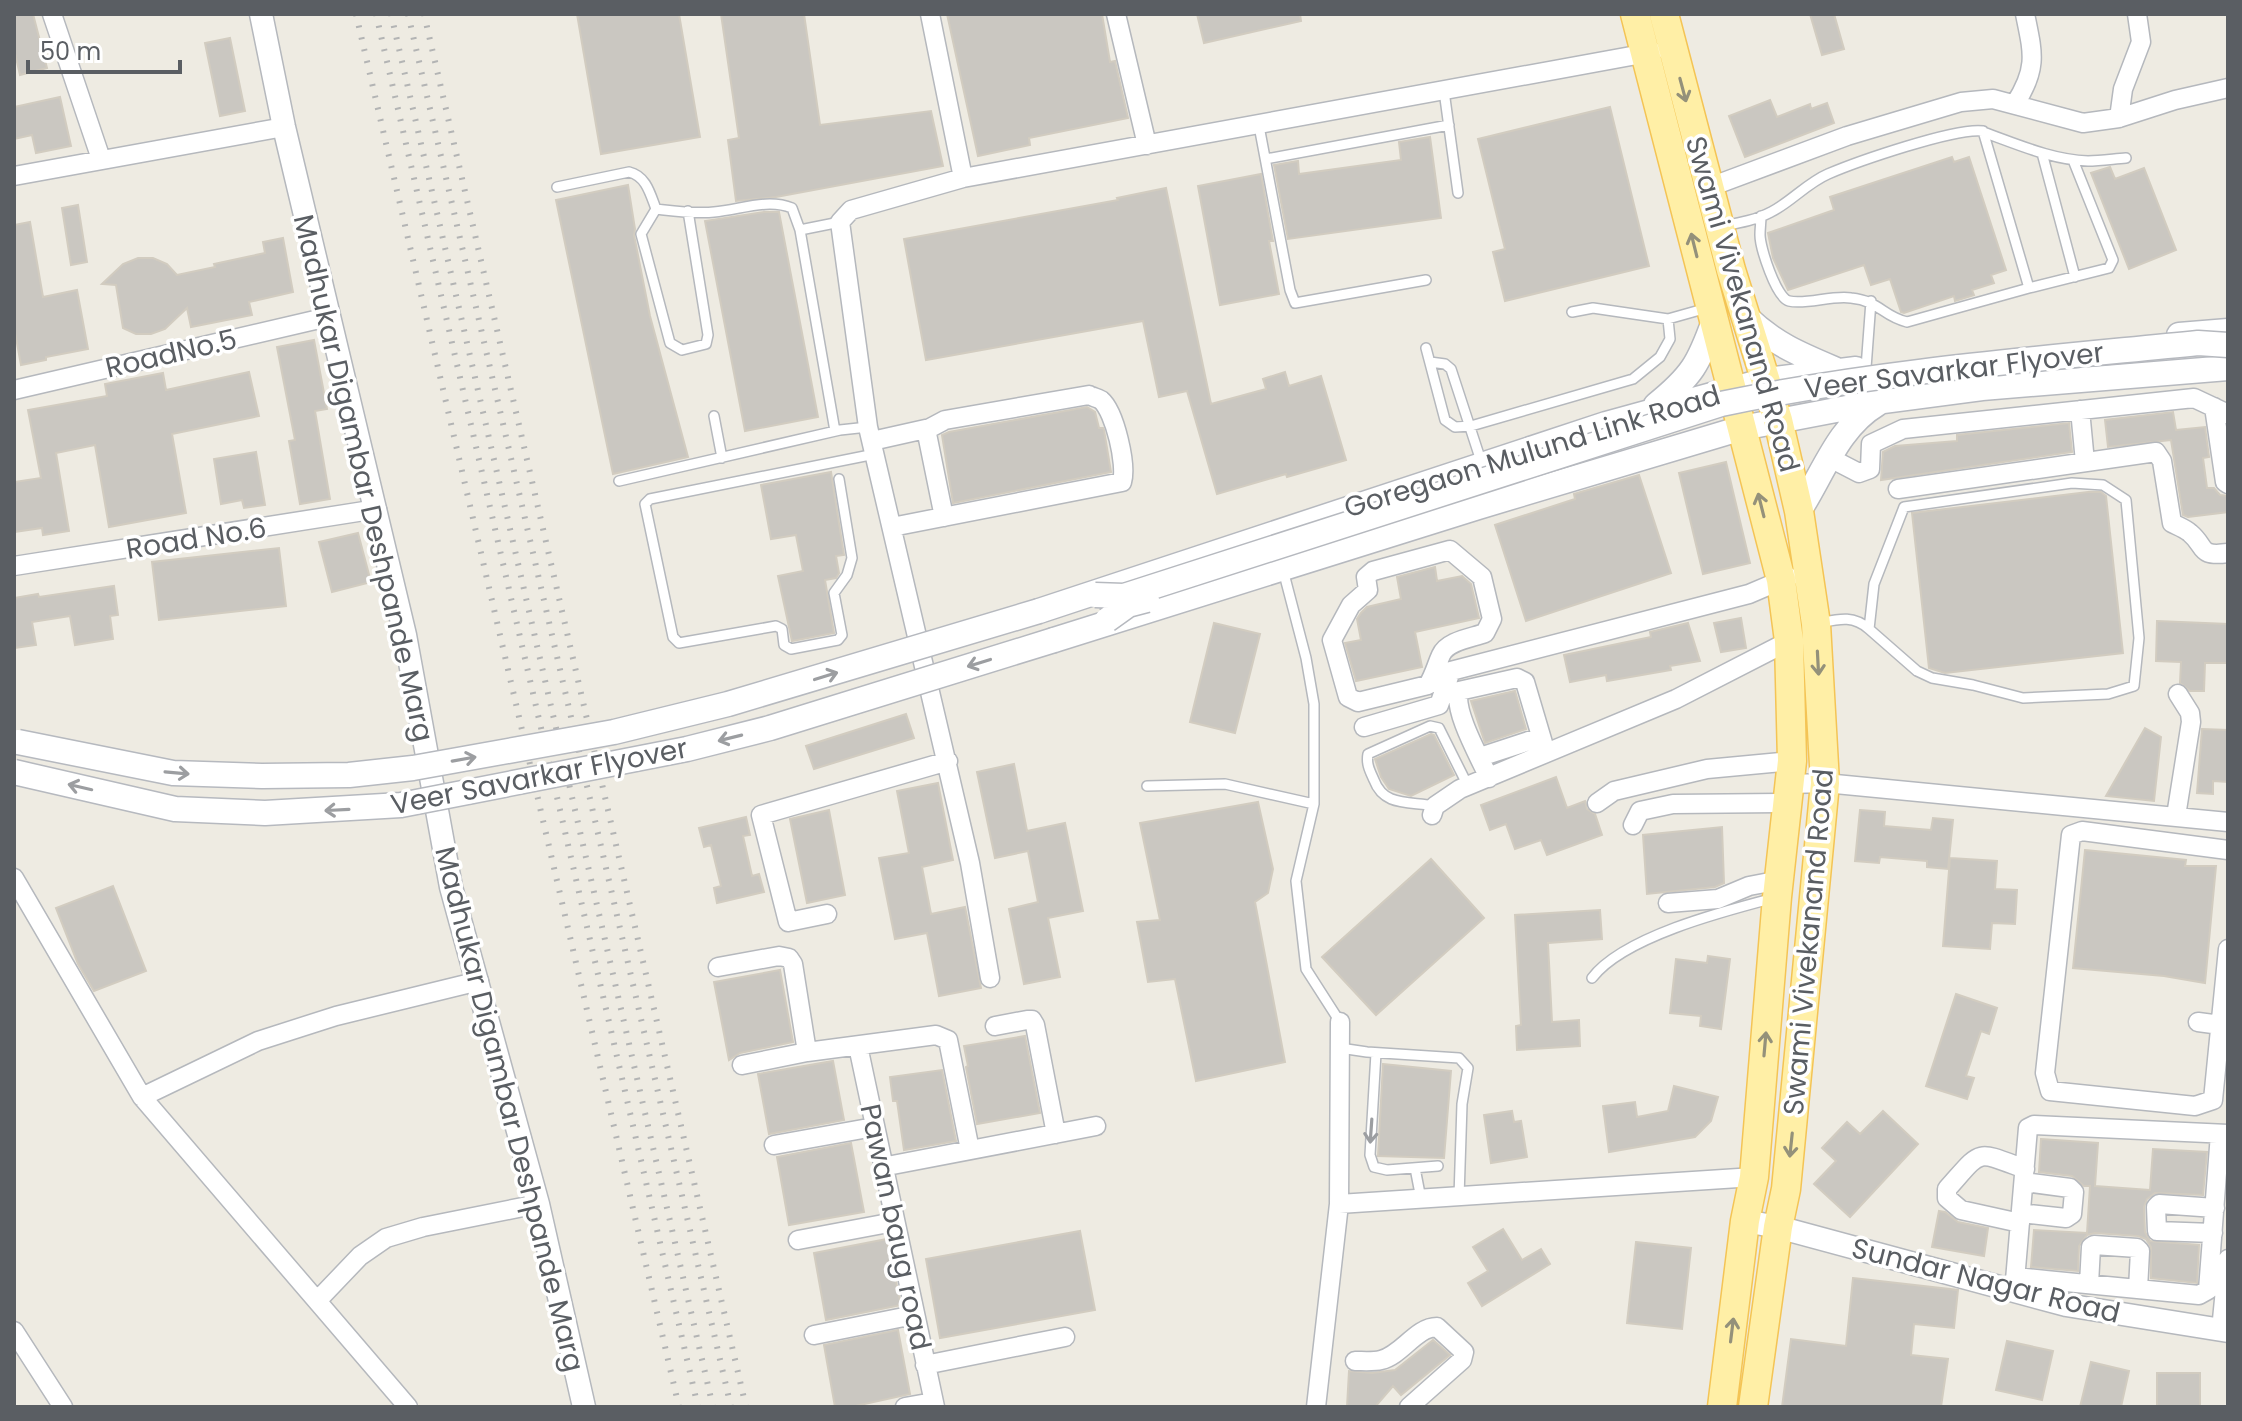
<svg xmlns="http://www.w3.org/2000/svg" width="2242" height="1421" viewBox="0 0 2242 1421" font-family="Poppins,sans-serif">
  <rect width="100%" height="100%" fill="#eeebe2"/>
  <path fill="#cac7c1" stroke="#d2ccc0" stroke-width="2" d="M14 14H33L47 68 20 75 14 49Z
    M577 14H679L700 137 601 154Z
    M721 14H804L820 125 931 111 943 166 776 197 736 201 728 140 739 138Z
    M947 14H1102L1110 62 1115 61 1128 118 1029 138 1030 145 978 156Z
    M1197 14H1300L1301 21 1204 43Z
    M1810 14H1834L1844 49 1822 55Z
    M230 38 245 111 220 116 205 43Z
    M60 97 71 146 36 153 32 135 14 139V107Z
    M1770 100 1777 117 1810 104 1811 109 1827 103 1834 123 1745 157 1729 116Z
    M1610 107 1649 266 1505 301 1493 252 1505 249 1478 139Z
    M1430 137 1441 218 1288 239 1274 165 1298 161 1299 174 1401 160 1399 142Z
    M1952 157 1954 162 1969 157 2006 270 1991 275 1994 283 1972 290 1974 295 1955 301 1954 296 1904 313 1901 312 1890 279 1871 285 1864 265 1788 290 1773 258 1768 233 1834 210 1830 197Z
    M2110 167 2115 179 2144 168 2176 250 2129 269 2091 173Z
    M1261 174 1273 241H1269L1279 294 1220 305 1198 186Z
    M628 185 635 229 634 235 650 316 688 457 613 474 556 200Z
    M1166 188 1211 404 1266 389 1263 379 1285 372 1289 386 1321 376 1346 460 1287 477 1286 474 1217 494 1187 391 1159 397 1143 321 926 360 904 239 1118 200 1117 198Z
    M78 205 87 262 71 265 62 208Z
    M764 212H779L818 417 745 431 705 221Z
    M30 222 43 297 77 290 88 349 46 357V360L21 365 14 327V225Z
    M283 238 293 292 249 302 252 315 191 327 187 308 165 329 151 334H136L123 328 116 285 102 284 123 264 138 258H153L167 264 177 275 215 267 214 264 265 253 263 242Z
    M314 340 327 409 315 411 330 499 300 504 289 441 295 440 277 347Z
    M249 372 259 416 172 434 186 513 109 527 95 445 56 453 69 531 43 535 42 528 14 532V482L41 478 28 410 107 396 105 384 163 373 166 390Z
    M1087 407 1095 412 1099 428H1103L1104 430 1111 472 953 503 942 435 949 432Z
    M2173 412 2176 430 2205 427 2209 457 2203 458 2207 488H2214L2220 495 2228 496V512L2188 517 2183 515 2171 440 2108 447 2105 420Z
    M2069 423 2072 452 1881 480 1883 452 1895 446 1957 441V435Z
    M256 452 265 505 244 508 242 500 221 504 214 459Z
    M1726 462 1750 563 1703 574 1679 473Z
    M831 472 844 555 836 556 839 573 836 578 825 580 834 633 792 641 778 576 803 571 796 535 771 539 761 485Z
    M1639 475 1671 573 1526 621 1495 525 1575 499 1574 494Z
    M2088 492H2101L2106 496 2123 653 1945 673 1929 668 1912 513Z
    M358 533 371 582 332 592 319 542Z
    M279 548 286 606 159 620 152 562Z
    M1435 567 1437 581 1462 576 1471 584 1479 618 1415 632 1422 667 1356 681 1345 643 1361 640 1357 619 1361 613 1367 607 1401 599 1397 577Z
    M114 586 118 615 110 616 113 639 75 645 70 616 32 622 36 645 14 648V598L38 594 39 597Z
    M1741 618 1746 648 1721 652 1714 623Z
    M2157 621 2228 624V663H2205L2204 691H2190L2180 683 2181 662 2156 661Z
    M1214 623 1260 634 1235 733 1190 722Z
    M1688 623 1700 661 1670 666 1671 670 1607 681 1606 675 1570 682 1564 655 1651 637 1650 632Z
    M1515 691 1526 729 1485 743 1471 701Z
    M906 714 914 738 814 769 806 746Z
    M2145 728 2161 737 2154 801 2106 796Z
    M2202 729 2228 730V782L2213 781V794L2197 793Z
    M1431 734 1434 735 1454 775 1411 796 1389 789 1381 777 1375 759Z
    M1014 764 1027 831 1065 823 1083 911 1048 918 1060 977 1024 984 1009 909 1038 902 1028 851 995 858 977 772Z
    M1556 777 1567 808 1585 801 1587 809 1595 814 1602 835 1547 855 1541 840 1515 849 1506 824 1490 830 1481 805Z
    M938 783 953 860 922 867 931 914 965 907 981 988 939 996 927 933 895 939 879 858 909 853 897 791Z
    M1258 802 1273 869 1268 893 1255 902 1285 1062 1196 1081 1175 979 1148 982 1137 922 1160 920 1140 823Z
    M829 810 845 895 807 903 790 819Z
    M1860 810 1885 812 1884 826 1931 830 1933 818 1953 820 1948 869 1927 867V861L1880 857 1879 863 1855 861Z
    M746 817 750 835 743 836 752 876 759 874 764 892 717 903 714 888 721 886 711 845 704 847 699 828Z
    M1722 827 1724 883 1715 887 1647 894 1643 835Z
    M2085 850 2186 860 2185 866H2216L2205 983 2164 976 2073 968Z
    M1950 858 1997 861 1995 889 2017 890 2015 924 1992 923 1990 949 1943 946Z
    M1431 859 1484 918 1376 1015 1322 957Z
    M113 886 146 971 94 991 78 964 56 908Z
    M1600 910 1602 939 1548 943 1552 1022 1579 1020 1580 1046 1517 1050 1516 1026 1521 1025 1515 915Z
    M1708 956 1730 959 1721 1029 1700 1026 1701 1016 1670 1013 1676 959 1707 963Z
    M780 970 793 1042 740 1053 729 1060 714 982Z
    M1956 994 1997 1008 1989 1034 1981 1031 1966 1076 1974 1078 1967 1099 1926 1086Z
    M1025 1036 1040 1113 977 1124 966 1067 968 1066 964 1046Z
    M833 1061 844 1120 769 1134 758 1074Z
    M1383 1064 1451 1071 1444 1158 1378 1156Z
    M942 1070 956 1141 904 1150 897 1101H893L890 1077Z
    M1674 1086 1718 1097 1711 1121 1695 1137 1609 1152 1603 1106 1635 1102 1637 1117 1668 1111Z
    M1512 1111 1514 1122 1521 1121 1527 1157 1491 1163 1484 1115Z
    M1883 1111 1918 1144 1850 1217 1814 1184 1836 1161 1822 1148 1847 1122 1860 1134Z
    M2041 1139 2098 1143 2095 1186 2150 1190 2153 1149 2207 1152 2203 1195 2155 1193 2147 1199 2144 1207 2145 1232 2150 1241 2199 1245 2197 1283 2151 1278V1247L2146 1239 2138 1236 2095 1233 2087 1235 2079 1246 2078 1271 2031 1267 2034 1230 2087 1233 2090 1186H2084L2072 1176 2039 1172Z
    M851 1143 864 1212 789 1225 777 1157Z
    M1939 1211 1945 1212 1958 1222 1988 1228 1984 1256 1932 1247Z
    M1503 1229 1522 1260 1541 1249 1550 1264 1482 1306 1468 1283 1488 1271 1473 1247Z
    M1080 1231 1095 1310 940 1338 926 1259Z
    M887 1239 901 1305 826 1320 814 1253Z
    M1636 1242 1691 1248 1682 1329 1627 1323Z
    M1853 1278 1958 1290 1954 1328 1914 1324 1911 1355 1948 1359 1941 1407H1782L1791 1339 1846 1346Z
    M898 1330 910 1394 851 1407H835L824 1345Z
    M1433 1340 1450 1355 1401 1395 1393 1386 1375 1407H1347L1349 1371 1372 1373 1395 1370Z
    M2007 1341 2053 1351 2042 1400 1996 1390Z
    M2091 1362 2129 1371 2121 1407H2080Z
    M2157 1373H2200V1407H2157Z"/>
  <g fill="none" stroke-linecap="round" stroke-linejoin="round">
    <g stroke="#b5b8bd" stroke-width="12">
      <path id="service" d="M1444 91 1458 193
        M1259 126 1290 290 1295 303 1426 280
        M1983 132C2017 144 2052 160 2088 161 2100 161 2113 159 2126 158
        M2042 153 2075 277
        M1266 159 1449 125
        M557 187 629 172C646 176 650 193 656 209 674 211 696 214 714 212 740 210 767 198 792 208L800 230 840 222
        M656 209 641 234 670 343 682 350 706 344 708 335 688 211
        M1723 226C1739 223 1756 220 1771 212 1791 202 1807 183 1828 174 1856 162 1956 127 1983 131L2029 288 1907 322C1882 316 1880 301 1851 298 1832 295 1806 305 1789 301 1776 298 1760 247 1760 235 1760 228 1761 222 1761 216
        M800 230 835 431
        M2029 288 2109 268 2113 260 2073 160
        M1572 312 1593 308 1668 319 1707 308
        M1426 348 1445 420 1455 427 1471 426 1633 379 1660 357 1670 339 1668 319
        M1430 362 1445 364 1451 369 1482 464
        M1866 368 1871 301
        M714 416 722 458
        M839 479 852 558 847 575 834 593 842 635 838 640 791 649 784 645 782 629 776 626 679 643 673 637 645 504 650 499 875 454
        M619 481 840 430 868 427
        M1283 570 1306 658 1314 704V804L1296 881 1306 969 1340 1022
        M1819 623C1839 619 1853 615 1869 629L1917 671 1932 678 1973 685 2023 698 2108 694 2134 686 2139 638 2126 500 2103 485 2072 483 1904 507 1874 584 1869 629
        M1147 786 1225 784 1314 804
        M1435 806C1409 801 1384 807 1374 780 1370 771 1366 764 1368 754L1430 726 1439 728 1468 786
        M1592 978C1623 937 1724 911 1774 898
        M1340 1048 1367 1052 1459 1058 1468 1068 1462 1104 1459 1197
        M1376 1053 1370 1155 1374 1167 1387 1170 1438 1166
        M1415 1168 1421 1199"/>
    </g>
    <g stroke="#b5b8bd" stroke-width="21">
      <path id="minor" d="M52 14 101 159
        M930 14 963 178
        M1116 14 1147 145
        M2015 104C2038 68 2033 53 2025 14
        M2119 118 2123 89 2141 42 2137 14
        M14 176 284 127
        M1710 187 1847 136 1961 102 1993 99 2083 123 2119 118 2175 100 2228 88
        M14 390 328 317
        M2214 407 2225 482 2228 484
        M2080 410 2085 462
        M926 429 944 517
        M872 441 930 428 945 420 1089 395C1090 396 1100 399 1101 400 1115 412 1127 465 1122 482L892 527
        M1830 458 1859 473 1870 469 1871 444 1903 429 2194 398 2228 414
        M1898 489 2156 452 2162 461 2172 523C2178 526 2186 529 2190 533 2207 547 2197 557 2228 553
        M1450 550 1482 577 1492 619 1485 633C1471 638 1447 641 1441 655 1436 666 1435 673 1428 685L1358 702 1348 697 1332 640 1351 605 1368 590 1366 577 1373 571Z
        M14 566 377 509
        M1364 727 1439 705 1451 671 1749 594 1789 577
        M1480 757 1541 737
        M1489 778C1480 758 1453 711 1459 691L1517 678 1525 682 1546 753
        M1790 784 1825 783 2228 822
        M1597 803 1614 791 1707 769 1792 761
        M1432 815 1435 806 1460 789 1676 699 1789 641
        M2176 816 2191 722 2190 713 2178 694
        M1633 825 1640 811 1673 804 1788 803
        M2228 850 2082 831 2071 835 2045 1073 2050 1091 2195 1106 2213 1100 2228 949
        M14 878 142 1097 408 1407
        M1668 903 1718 899 1749 886 1780 880
        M827 914 788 922 761 815 948 761
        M718 967 779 956 789 958 793 964 807 1052
        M990 978 970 863 868 427 840 222 851 210 963 178 1653 52
        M2198 1022 2228 1026
        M995 1026 1027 1020H1032L1035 1025 1056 1134
        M858 1046 935 1407
        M742 1065 807 1052 936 1035 948 1040 970 1150
        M142 1097 258 1041 336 1016 479 981
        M774 1145 874 1127
        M882 1167 1096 1126
        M1339 1204 1754 1177
        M2021 1213 2066 1218 2072 1214 2074 1192 2070 1188 2024 1182
        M2020 1223 1961 1210 1947 1198V1189C1983 1149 1974 1150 2025 1169
        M2213 1233 2157 1231 2156 1207 2159 1204 2215 1208
        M798 1240 894 1222
        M2015 1277 2199 1295 2208 1290 2220 1134
        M2089 1284 2091 1247 2094 1245 2137 1248 2140 1251 2138 1289
        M2014 1292 2028 1128 2034 1125 2228 1134
        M317 1301 360 1256 386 1238 423 1227 538 1204
        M2221 1330 2228 1259
        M14 1331 63 1407
        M814 1335 914 1315
        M1355 1361C1363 1361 1373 1362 1381 1360 1402 1355 1416 1327 1437 1327L1464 1352 1462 1360 1409 1407
        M925 1365 1065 1337
        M905 1407 933 1402
        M1316 1407 1339 1204 1340 1022"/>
    </g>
    <g stroke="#b5b8bd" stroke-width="25">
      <path id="tertiary" d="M261 14 284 127 405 635 451 887 538 1204 584 1407
        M1745 1221 1778 1227 2066 1305 2228 1331"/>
    </g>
    <g stroke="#b6b9bf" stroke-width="27">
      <path id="secondary" d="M1745 316C1775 345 1801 355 1839 371
        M2179 335 2228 331
        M1656 405C1692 376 1699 363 1714 321
        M1799 511C1823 474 1838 427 1877 404
        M1039 611 1606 424 1766 380 1856 369
        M1054 640 1478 507 1742 428 1883 401 1982 388 2228 368"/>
    </g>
    <g stroke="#f4c455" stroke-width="31">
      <path id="primary" d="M1635 14 1781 580 1789 641 1792 761 1777 897 1754 1177 1745 1221 1722 1407
        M1664 14 1731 270 1778 420 1799 511 1816 624 1825 783 1786 1189 1778 1227 1753 1407"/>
    </g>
    <use href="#service" stroke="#fff" stroke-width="9"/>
    <use href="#minor" stroke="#fff" stroke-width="18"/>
    <use href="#tertiary" stroke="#fff" stroke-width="22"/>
    <use href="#secondary" stroke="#fff" stroke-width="24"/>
    <use href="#primary" stroke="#ffefa6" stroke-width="28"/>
    <path stroke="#b3b4b4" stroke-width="6" stroke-dasharray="2 10" stroke-linecap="butt" d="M356 14 679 1407
      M376 14 698 1407
      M391 14 713 1407
      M408 14 731 1407
      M424 14 746 1407"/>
    <g stroke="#b6b9bf" stroke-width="27" stroke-linecap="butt">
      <path id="secondary-bridge" d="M1095 595 1124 596 1721 404C1879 371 2038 359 2198 343L2228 345
        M1107 620 1128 605 1147 600
        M18 742 173 773 262 776 349 775 413 768 614 732 728 704 1039 611
        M14 772 175 809 265 813 401 805 687 749 770 728 1054 640"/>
    </g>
    <use href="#secondary-bridge" stroke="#fff" stroke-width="24"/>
  </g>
  <defs><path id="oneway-shaft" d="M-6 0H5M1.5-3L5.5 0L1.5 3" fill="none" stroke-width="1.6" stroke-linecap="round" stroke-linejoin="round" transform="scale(2)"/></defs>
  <g stroke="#94917a">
    <use href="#oneway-shaft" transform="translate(1683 90) rotate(75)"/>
    <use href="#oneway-shaft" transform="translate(1694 245) rotate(-104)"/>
    <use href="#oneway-shaft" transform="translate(1761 505) rotate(-104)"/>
    <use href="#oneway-shaft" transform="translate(1818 663) rotate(87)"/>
    <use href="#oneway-shaft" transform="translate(1765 1044) rotate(-85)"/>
    <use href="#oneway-shaft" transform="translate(1791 1145) rotate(96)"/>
    <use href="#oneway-shaft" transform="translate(1732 1330) rotate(-83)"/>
  </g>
  <g stroke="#9c9ea1">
    <use href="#oneway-shaft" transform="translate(979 663) rotate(163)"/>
    <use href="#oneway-shaft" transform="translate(826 676) rotate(-17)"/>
    <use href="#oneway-shaft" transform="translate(730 738) rotate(166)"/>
    <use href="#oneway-shaft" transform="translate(464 759) rotate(-10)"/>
    <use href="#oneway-shaft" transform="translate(177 773) rotate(5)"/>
    <use href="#oneway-shaft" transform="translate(80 787) rotate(-167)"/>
    <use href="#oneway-shaft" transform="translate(337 810) rotate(177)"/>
    <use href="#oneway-shaft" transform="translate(1371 1131) rotate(94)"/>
  </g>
  <g text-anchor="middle" stroke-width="7" stroke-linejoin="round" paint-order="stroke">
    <g font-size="28" fill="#5a5e63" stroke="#fff">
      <text transform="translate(1743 304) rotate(74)" y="10">Swami Vivekanand Road</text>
      <text transform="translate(171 353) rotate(-13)" y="10">RoadNo.5</text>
      <text transform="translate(1954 370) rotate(-7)" y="10">Veer Savarkar Flyover</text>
      <text transform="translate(1532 451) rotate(-17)" y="10">Goregaon Mulund Link Road</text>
      <text transform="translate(364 478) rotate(77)" y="10">Madhukar Digambar Deshpande Marg</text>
      <text transform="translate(196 538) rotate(-9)" y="10">Road No.6</text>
      <text transform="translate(539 776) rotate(-11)" y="10">Veer Savarkar Flyover</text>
      <text transform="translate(1808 942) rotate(-85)" y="10">Swami Vivekanand Road</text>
      <text transform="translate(510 1109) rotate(76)" y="10">Madhukar Digambar Deshpande Marg</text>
      <text transform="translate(896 1227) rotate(78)" y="10">Pawan baug road</text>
      <text transform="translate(1986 1280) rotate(14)" y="10">Sundar Nagar Road</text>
    </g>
  </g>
  <rect width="2242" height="1421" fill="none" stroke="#5a5e63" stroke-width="32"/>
  <path d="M28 60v12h152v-12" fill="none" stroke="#5a5e63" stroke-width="4"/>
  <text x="40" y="60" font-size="24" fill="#5a5e63" stroke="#ffffff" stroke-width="6" paint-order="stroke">50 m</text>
</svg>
